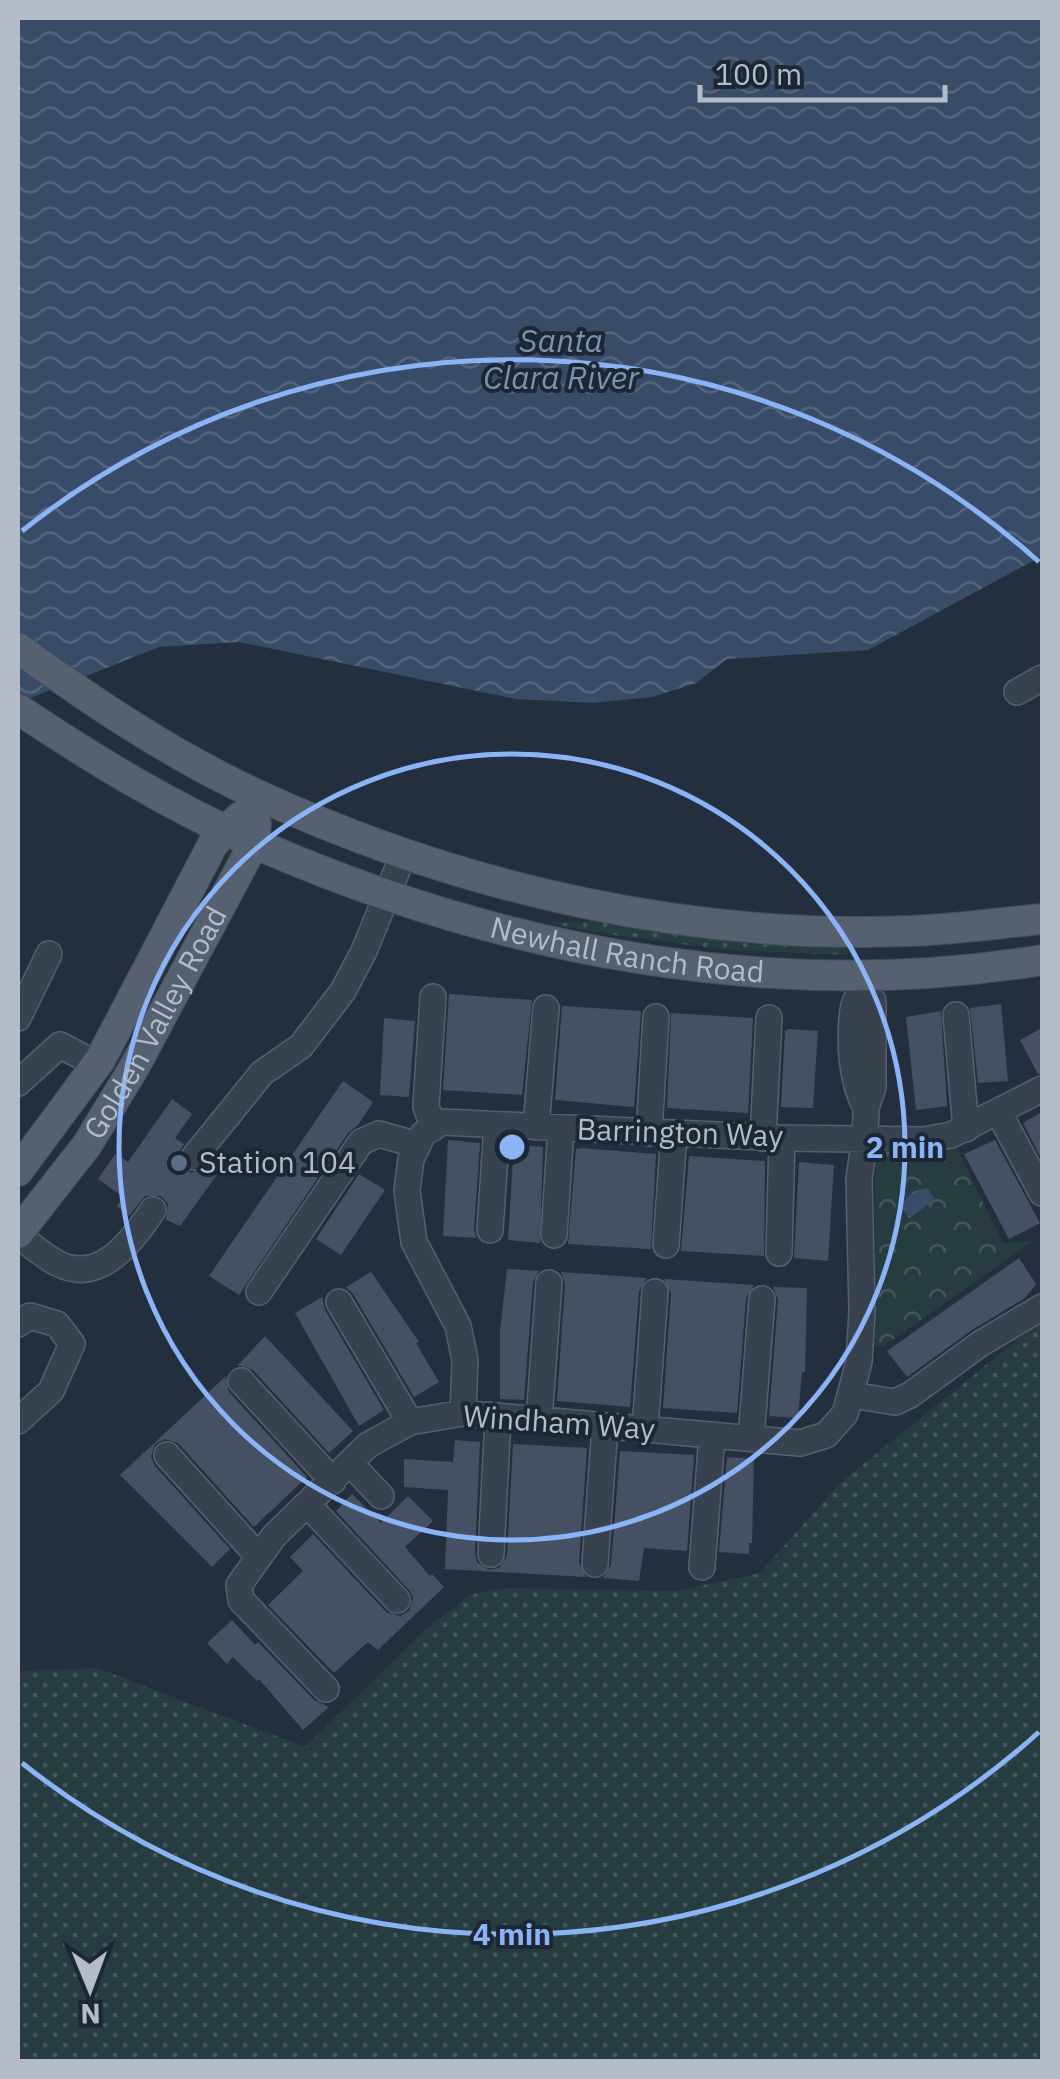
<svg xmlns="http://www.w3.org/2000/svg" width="1060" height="2079" viewBox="0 0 1060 2079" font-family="'IBM Plex Sans',sans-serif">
  <defs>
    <pattern id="grass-dots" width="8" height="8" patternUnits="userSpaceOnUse" patternTransform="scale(2.5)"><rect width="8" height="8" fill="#263c3f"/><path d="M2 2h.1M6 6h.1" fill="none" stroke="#435659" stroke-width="1.8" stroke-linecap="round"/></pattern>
    <pattern id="park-crowns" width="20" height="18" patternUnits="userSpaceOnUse" patternTransform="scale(2.5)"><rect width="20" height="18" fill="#263c3f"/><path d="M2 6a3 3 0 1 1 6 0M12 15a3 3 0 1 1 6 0" fill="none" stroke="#435659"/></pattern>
    <pattern id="water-waves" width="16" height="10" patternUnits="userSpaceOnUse" patternTransform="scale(2.5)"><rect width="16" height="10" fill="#394c67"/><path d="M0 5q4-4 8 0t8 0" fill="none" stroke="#53647b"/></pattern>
  </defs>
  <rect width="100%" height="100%" fill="#242f3e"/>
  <path fill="url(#grass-dots)" d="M592 921 665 932 860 944 846 955 726 950 591 932 546 922Z
    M1042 1320V2061H18V1671L97 1668 305 1747 428 1627 472 1594 506 1588 675 1591 760 1573 841 1482Z"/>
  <path fill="url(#park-crowns)" d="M954 1143 1003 1243 1033 1241 884 1346H874C876 1284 873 1225 876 1162L891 1150Z"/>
  <path fill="url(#water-waves)" d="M18 18H1042V556L868 650 727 659 696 683 652 697 593 703 516 699 239 642 159 647 18 703Z
    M928 1188 935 1200 909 1218 901 1207C908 1194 913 1190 928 1188Z"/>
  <path fill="#455162" d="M449 994 532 1000 522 1095 443 1090Z
    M1001 1004 1008 1081 978 1083 970 1008Z
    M562 1006 641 1011 634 1107 555 1100Z
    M941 1011 947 1106 916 1110 906 1017Z
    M671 1013 753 1018 748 1113 667 1108Z
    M384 1018 415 1021 409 1097 380 1095Z
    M1042 1028V1073L1038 1074 1020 1040Z
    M788 1029 818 1031 813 1108 781 1107 785 1031Z
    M343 1081 373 1102 358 1125 348 1133 239 1295 209 1276Z
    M172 1099 192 1114 175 1138 184 1144 178 1154 179 1164 191 1173 206 1168 216 1176 180 1226 166 1220 168 1204 161 1196H145L129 1216 117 1206 123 1197 98 1179 116 1153 128 1162Z
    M1042 1112V1160L1023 1123Z
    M448 1140 480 1143 474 1229 476 1238 443 1236Z
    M995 1140 1040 1223 1009 1239 964 1154Z
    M514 1144 543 1147 540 1243 508 1240Z
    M581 1148 656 1154 651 1249 568 1244 576 1149Z
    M689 1156 765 1161 764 1256 681 1251Z
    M799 1162 834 1165 828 1261 794 1258Z
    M359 1174 385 1190 341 1255 316 1239Z
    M1019 1258 1036 1284 1025 1298 972 1330 907 1377 887 1351Z
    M507 1269 539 1271 533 1282 524 1400 500 1399V1331Z
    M371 1272 419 1342 416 1343 439 1382 414 1397 353 1294 346 1287Z
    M561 1272 647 1278 639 1291 630 1407 557 1401 565 1284Z
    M664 1279 754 1285 746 1298 737 1413 663 1408 671 1293Z
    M773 1287 807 1288 805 1372H802L798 1418 769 1416 778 1300Z
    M322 1297 325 1310 384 1410 359 1426 295 1313Z
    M265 1336 353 1431 329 1453 253 1370 238 1365Z
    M226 1376 229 1392 307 1477 254 1527 178 1443 165 1439 155 1444 151 1457 155 1466 230 1549 212 1567 120 1475Z
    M455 1440 480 1442 475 1553 477 1562 489 1570 499 1568 507 1556 513 1444 587 1448 579 1563 586 1577 445 1569 448 1490 404 1487V1459L453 1462Z
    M620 1451 694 1455 687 1551 644 1548 639 1581 603 1578 611 1565Z
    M727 1457 754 1459 752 1543H749V1554L719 1552Z
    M352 1494 381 1523 408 1496 433 1521 405 1547 430 1576 432 1574 444 1587 378 1650 368 1642 334 1673 268 1605 303 1571 290 1557 313 1534 386 1612 400 1616 409 1611 413 1597 409 1590 336 1511Z
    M232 1620 255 1645 258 1642 314 1700 329 1707 303 1730 259 1679 257 1681 233 1657 227 1664 207 1643Z"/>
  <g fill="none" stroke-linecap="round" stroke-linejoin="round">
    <g stroke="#565f6c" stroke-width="28">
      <path id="minor" d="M1017 692 1042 678
        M862 979C861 992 855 998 853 1010 849 1041 851 1081 866 1108
        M956 1015 966 1129
        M18 1018 49 954
        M18 1083 60 1045 96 1064
        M999 1113 1042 1193
        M536 1127 546 1008
        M433 1128 426 1106 433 997
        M649 1133 656 1017
        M763 1138 769 1018
        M194 1157 262 1073 301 1046 343 991 364 951 404 853
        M490 1230 497 1125
        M18 1235C30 1244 43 1256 57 1263 100 1286 133 1240 153 1210
        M554 1235 561 1128
        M666 1245 674 1134
        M779 1253 782 1138
        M259 1292 361 1142 379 1134 418 1145
        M339 1302 410 1422
        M18 1324 30 1316 57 1324 72 1344 51 1391 18 1421
        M241 1381 333 1481
        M851 1395 895 1402 910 1395 980 1344 1042 1307
        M463 1413 465 1360 458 1326 414 1242 407 1191 411 1159 423 1134 442 1122 782 1138 924 1140 951 1135 1042 1089
        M539 1420 549 1283
        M645 1429 655 1292
        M751 1438 762 1299
        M167 1455 259 1557
        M350 1463 381 1496
        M308 1505 397 1600
        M491 1554 498 1417
        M595 1564 605 1426
        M702 1567 712 1435
        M326 1689 241 1600 239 1585 274 1536 368 1445 410 1422 463 1413 800 1443 826 1435 845 1414 859 1362 862 1311 859 1179 865 1138 866 1108 873 1087V1001L861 993"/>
    </g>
    <g stroke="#414a57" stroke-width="32">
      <g id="major">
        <path d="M18 648C94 703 176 758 262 797 461 888 688 940 907 931 952 930 998 923 1042 919"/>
        <path id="s1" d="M18 709C93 759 171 807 254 843 499 951 776 1004 1042 960"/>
        <path d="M18 1171 100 1060 213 844 240 817"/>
        <path id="s2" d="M18 1233 87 1145 135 1066 254 843 256 824"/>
      </g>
    </g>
    <use href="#minor" stroke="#38414e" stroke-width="25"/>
    <use href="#major" stroke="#56606e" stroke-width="30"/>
  </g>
  <g fill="none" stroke="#8ab4f8" stroke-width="5">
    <circle cx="512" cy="1147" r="393"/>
    <path d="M1039 1732A787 787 0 0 1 22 1763M22 531A787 787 0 0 1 1039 562"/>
  </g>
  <circle fill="#5c6f8a" stroke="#1d2633" stroke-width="4" cx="179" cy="1163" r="10"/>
  <g text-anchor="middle" stroke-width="8" stroke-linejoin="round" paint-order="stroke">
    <g font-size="30" fill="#b4bcc9" stroke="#1d2633">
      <text dy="10" stroke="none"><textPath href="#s1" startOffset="662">Newhall Ranch Road</textPath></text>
      <text dy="10" stroke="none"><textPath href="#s2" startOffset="252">Golden Valley Road</textPath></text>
      <text transform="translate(680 1133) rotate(2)" y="10">Barrington Way</text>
      <text transform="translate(559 1423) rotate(4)" y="10">Windham Way</text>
    </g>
    <g font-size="30" fill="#b4bcc9" stroke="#1d2633" text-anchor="start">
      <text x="199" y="1173">Station 104</text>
    </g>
    <g font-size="32" font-style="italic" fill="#7c92b1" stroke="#1d2633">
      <text x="561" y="352">Santa<tspan x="561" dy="37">Clara River</tspan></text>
    </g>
  </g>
  <circle cx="512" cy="1147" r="15" fill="#8ab4f8" stroke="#1d2633" stroke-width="5"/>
  <g font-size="30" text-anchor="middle" font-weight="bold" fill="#8ab4f8" stroke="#1d2633" stroke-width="8" stroke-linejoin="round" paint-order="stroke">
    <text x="905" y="1158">2 min</text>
    <text x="512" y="1945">4 min</text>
  </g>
  <rect width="1060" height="2079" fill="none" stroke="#b4bcc9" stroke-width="40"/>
  <g transform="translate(90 1989) rotate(179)" stroke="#1d2633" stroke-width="8" paint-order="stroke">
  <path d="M0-8L18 38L0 25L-18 38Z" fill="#b4bcc9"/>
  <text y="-15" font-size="28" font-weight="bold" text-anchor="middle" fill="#b4bcc9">N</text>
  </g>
  <path d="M700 85v15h245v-15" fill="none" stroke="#b4bcc9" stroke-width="5"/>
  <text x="715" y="85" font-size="30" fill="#b4bcc9" stroke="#1d2633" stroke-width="8" paint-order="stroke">100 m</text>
</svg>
